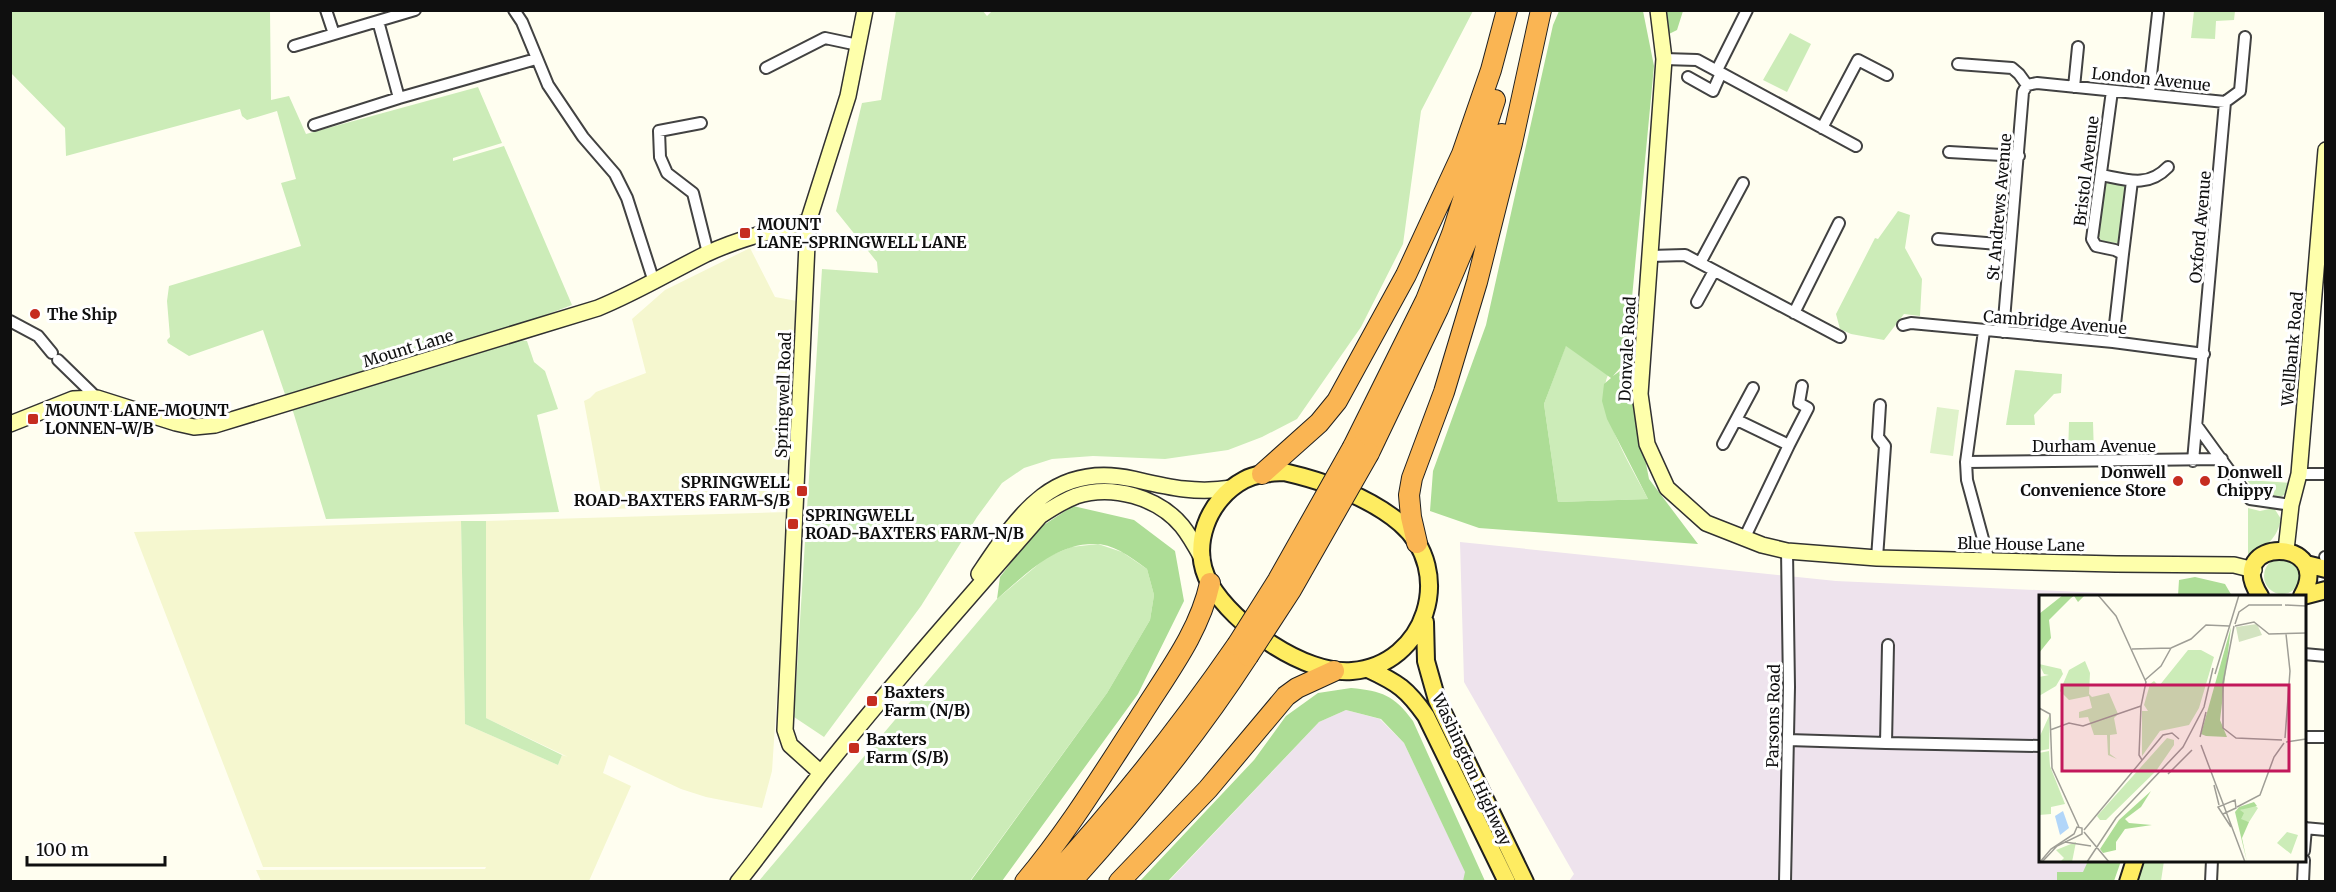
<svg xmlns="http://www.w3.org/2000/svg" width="2336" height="892" viewBox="0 0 2336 892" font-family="Merriweather,serif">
  <rect width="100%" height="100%" fill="#fffef0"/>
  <path fill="#eee3ed" d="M1460 542 1836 581 2147 595 2040 596V860L2099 861 2093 881H1569L1574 874 1464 682Z
    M1346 710 1380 719 1404 743 1466 873 1463 882H1168L1319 722Z"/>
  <path fill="#f5f7cf" d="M750 248 775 297 797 301 789 505 604 509 584 401 590 398 596 392 646 373 632 319 665 290Z
    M789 512 772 771 762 808 706 797 681 789 609 755 603 773 631 786 589 881H261L256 870 485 869 486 867H263L134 532 461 521 465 724 558 765 562 755 568 757 486 718V521Z"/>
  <path fill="#ccecb8" d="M10 11H270L271 100 289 96 306 134 478 87 502 143 453 158V161L504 146 572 305 408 367 288 403 263 330 189 356 168 343 167 340 170 337 167 301 169 286 301 246 281 183 296 179 277 111 247 120 242 116 240 109 66 156 65 128 11 73Z
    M992 11H1473L1421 111 1403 244 1361 327 1297 419 1262 437 1228 450 1165 459 1093 456 1052 459 1024 468 1002 483 977 517 921 606 824 737 794 717 822 269 878 273 877 262 836 211 862 103 881 100 896 11H983L987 16Z
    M2194 11H2235L2234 20 2216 21 2215 39 2191 38Z
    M1790 33 1811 44 1787 92 1763 80Z
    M2105 181 2125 184 2127 189 2120 241 2118 243 2102 242 2097 233Z
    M1898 211 1910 215 1905 248 1922 279 1920 316 1904 314 1884 340 1851 334 1840 329 1836 314 1875 238 1878 239Z
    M521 340 527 341 534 362 545 371 558 409 537 415 559 512 326 519 292 408Z
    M1566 345 1608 375C1593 408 1633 469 1648 499L1558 502 1544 404Z
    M2015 370 2062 374 2061 393 2054 394 2034 415 2035 425H2006Z
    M2069 422H2093L2094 455H2068Z
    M2247 480 2291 483 2290 492 2280 497H2259Z
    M2248 508 2260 511 2274 508 2281 519C2277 539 2266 547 2248 556Z
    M461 521H486V718L562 755 558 765 465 724Z
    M1098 544 1122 552 1147 569 1154 595 1150 620 1107 693 970 881 758 882 997 599 1047 557 1071 547Z
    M2264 576a18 18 0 1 1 36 0a18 18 0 1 1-36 0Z
    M2141 861H2164L2161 881 2134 882Z"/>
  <path fill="#addd96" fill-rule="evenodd" d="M1559 11H1643L1654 66 1626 361 1613 376 1627 366 1649 479 1698 544 1479 528 1430 511 1433 471 1486 325 1553 25ZM1566 346 1611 378 1604 384 1602 401 1607 419 1648 499 1558 502 1544 404Z
    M1666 11H1683L1677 30 1667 35Z
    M1073 506 1134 520 1175 551 1184 601 1138 694 1002 881 970 882 1107 693 1150 620 1154 595 1147 569C1133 559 1116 545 1097 544 1056 542 1026 574 997 599L1000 577 1036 530Z
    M2195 577 2225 584 2232 596H2178L2179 580Z
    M1351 688C1382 691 1394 695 1413 721L1485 881H1463L1465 872 1404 743 1381 719 1346 710 1319 722 1168 881H1140L1254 760 1286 716 1318 693Z
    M2088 861H2121L2114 881H2057V872H2083Z"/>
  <path fill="#dff2ca" d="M1937 407 1959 410 1953 456 1930 453Z"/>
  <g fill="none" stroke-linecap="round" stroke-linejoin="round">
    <g stroke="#424242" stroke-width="14">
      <path id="street" d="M326 10 334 34
        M514 10 522 22 548 85 583 137 615 174 627 198 654 282
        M294 46 415 10
        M1664 59 1697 60 1856 146
        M1958 64 2012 68 2019 74 2027 85 2037 83 2225 102
        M766 68 825 38 858 45
        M1717 70 1747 10
        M1688 77 1713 91 1721 73
        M2074 87 2078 47
        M2112 91 2092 239 2096 246 2115 250 2123 254 2113 342
        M2149 93 2158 13
        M399 98 536 59
        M701 123 659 131 660 157 667 173 693 193 708 253
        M314 125 399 98 378 21
        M1822 128 1858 60 1887 75
        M1949 152 2019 156
        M2101 175C2127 180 2148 188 2168 167
        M1938 239 2010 245
        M2123 254 2132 181
        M1650 256 1685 255 1840 337
        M1700 263 1743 183
        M1697 302 1714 271
        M1794 313 1839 223
        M10 321 38 336 52 353
        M1903 325 1911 323 2113 342 2204 354
        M1984 331 1966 462 1967 480 1989 561
        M2003 332 2023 92 2027 85
        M58 360 97 398
        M1737 420 1789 445 1744 539
        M2197 426 2250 499 2291 505
        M1723 444 1753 388
        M1789 445 1808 408 1799 403 1802 386
        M2193 461 2225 102 2240 91 2245 37
        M1966 462 2222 459
        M2299 474H2326
        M2325 557H2326
        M1877 558 1885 446 1878 437 1880 405
        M2304 654 2326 656
        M2304 737H2326
        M1788 740 1886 743 1888 645
        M1886 743 2040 746
        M2304 828 2326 830
        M2304 851 2306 828
        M1785 882 1789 687 1787 551
        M2211 882 2212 860
        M2303 882 2304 860"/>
    </g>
    <g stroke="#313131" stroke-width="18">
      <path id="secondary" d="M1658 10 1664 59 1640 394 1647 444 1667 488 1706 523 1762 545 1787 551 1877 558 2116 564 2234 565 2254 570
        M10 424 73 399 97 398 176 423 194 427 215 425 598 308C635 293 670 272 706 254 738 239 774 230 808 222
        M2286 550 2291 505 2299 474 2326 150
        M979 574C1018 516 1052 461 1133 479 1168 487 1195 494 1232 488
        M821 773 790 745 785 730 808 222 848 96 865 10
        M738 882C767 846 793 809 821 773 891 685 966 601 1040 516 1052 508 1063 501 1076 496 1112 484 1158 497 1182 526 1190 536 1196 547 1202 558"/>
    </g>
    <g stroke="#202020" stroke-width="20">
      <path id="primary" d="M1284 472C1323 481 1369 497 1400 523 1456 571 1426 665 1352 671 1304 675 1234 625 1210 584 1189 547 1208 499 1244 480 1257 473 1270 473 1284 472Z
        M2306 564 2326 569
        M2260 596C2221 536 2336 536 2302 596
        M2303 596 2326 590
        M1425 622 1426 661 1437 700 1525 882
        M1368 669C1398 683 1407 689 1426 716L1507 882
        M2128 882 2135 860"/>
    </g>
    <g stroke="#202020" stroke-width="22">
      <path id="highway" d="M1353 447 1426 300 1452 234 1495 100
        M1369 453 1438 309 1468 238 1502 134
        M1262 474 1319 423 1337 401 1406 275 1462 154 1491 70 1507 10
        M1417 543 1411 517 1409 495 1412 478 1444 392 1477 282 1512 143 1541 10
        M1025 882C1068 831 1102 775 1138 720 1165 676 1199 634 1210 583
        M1048 882C1117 807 1179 729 1237 645
        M1071 882C1135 811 1196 736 1248 656
        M1119 882 1208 789 1286 696 1297 688 1334 671"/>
    </g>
    <use href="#street" stroke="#fff" stroke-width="10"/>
    <use href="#secondary" stroke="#feffab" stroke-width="15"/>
    <use href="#primary" stroke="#feec61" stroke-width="16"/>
    <use href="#highway" stroke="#fab553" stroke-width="20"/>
    <g stroke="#202020" stroke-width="22" stroke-linecap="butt">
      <path id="highway-bridge" d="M1237 645 1278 580 1353 447
        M1248 656 1291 590 1369 453"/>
    </g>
    <use href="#highway-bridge" stroke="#fab553" stroke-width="20"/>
  </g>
  <g fill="#c62d20" stroke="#fff" stroke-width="2">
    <rect x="739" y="227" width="12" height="12" rx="3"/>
    <circle cx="35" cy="314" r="6"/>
    <rect x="27" y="413" width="12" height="12" rx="3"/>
    <circle cx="2178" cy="481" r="6"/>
    <circle cx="2205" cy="481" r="6"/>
    <rect x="796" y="485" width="12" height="12" rx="3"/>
    <rect x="787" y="518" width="12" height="12" rx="3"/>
    <rect x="866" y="695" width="12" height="12" rx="3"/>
    <rect x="848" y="742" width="12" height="12" rx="3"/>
  </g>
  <g text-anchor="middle" stroke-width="6" stroke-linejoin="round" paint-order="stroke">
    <g font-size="16" fill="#0f0f0f" stroke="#fff">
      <text transform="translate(2151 79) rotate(6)" y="6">London Avenue</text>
      <text transform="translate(2086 171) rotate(-83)" y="6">Bristol Avenue</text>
      <text transform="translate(1999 207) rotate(-85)" y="6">St Andrews Avenue</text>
      <text transform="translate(2200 227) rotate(-85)" y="6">Oxford Avenue</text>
      <text transform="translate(2055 322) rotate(5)" y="6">Cambridge Avenue</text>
      <text transform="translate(408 348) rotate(-17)" y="6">Mount Lane</text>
      <text transform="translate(1627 349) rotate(-87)" y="6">Donvale Road</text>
      <text transform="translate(2292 349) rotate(-85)" y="6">Wellbank Road</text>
      <text transform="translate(783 395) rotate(-88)" y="6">Springwell Road</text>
      <text x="2094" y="452">Durham Avenue</text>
      <text transform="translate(2021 544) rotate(1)" y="6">Blue House Lane</text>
      <text transform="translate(1773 716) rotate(-89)" y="6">Parsons Road</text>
      <text transform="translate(1472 769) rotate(65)" y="6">Washington Highway</text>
    </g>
    <g font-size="16" font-weight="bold" fill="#0f0f0f" stroke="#fff" text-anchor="start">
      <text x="757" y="230">MOUNT<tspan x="757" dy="18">LANE-SPRINGWELL LANE</tspan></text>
      <text x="47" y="320">The Ship</text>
      <text x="45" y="416">MOUNT LANE-MOUNT<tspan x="45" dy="18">LONNEN-W/B</tspan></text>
      <text x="2166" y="478" text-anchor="end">Donwell<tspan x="2166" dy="18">Convenience Store</tspan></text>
      <text x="2217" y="478">Donwell<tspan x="2217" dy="18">Chippy</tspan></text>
      <text x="790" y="488" text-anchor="end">SPRINGWELL<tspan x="790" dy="18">ROAD-BAXTERS FARM-S/B</tspan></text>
      <text x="805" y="521">SPRINGWELL<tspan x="805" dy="18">ROAD-BAXTERS FARM-N/B</tspan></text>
      <text x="884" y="698">Baxters<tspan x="884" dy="18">Farm (N/B)</tspan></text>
      <text x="866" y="745">Baxters<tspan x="866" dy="18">Farm (S/B)</tspan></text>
    </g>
  </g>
  <g transform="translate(2039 595)">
    <rect width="267" height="267" fill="#fffef0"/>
    <path d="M149 55H162L175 62 160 113 150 130 121 136 103 161V116H109L105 110 111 89 115 86 120 91ZM46 66 51 78 50 99 53 102 70 98 79 119 75 123 78 139 71 140V159L78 164 69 160 68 140H55L49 122 40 123V117L53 113 50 101 30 105 21 96 30 75ZM0 69 22 74 24 79 17 91 0 101V82L10 80 5 79ZM11 119 10 154 0 156V143ZM128 143 135 145V150L117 176 67 225H61L58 221ZM10 156 11 171 26 209 12 212V219L0 220V158ZM215 210 219 213 210 227 202 225 201 215ZM248 237 259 240 252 259 238 248ZM37 247 33 267H21L25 263 17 255Z" fill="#ccecb8"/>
    <path d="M24 0H46L39 7 35 1 32 3 10 25 12 43 0 58V19ZM192 32 181 125 188 142 167 141 162 139ZM112 196 102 212 86 224 90 228 113 230 86 234 77 247V255L64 258 61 254 80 225ZM215 207 218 211 201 215 205 218 202 224 210 227 203 243 208 267 196 217 200 212Z" fill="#addd96"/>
    <path d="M218 29 223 40 200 47 197 32Z" fill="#d3e3c0"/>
    <path d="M24 216 30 233 21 240 16 221Z" fill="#b2d6f9"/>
    <path fill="none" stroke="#9f9e96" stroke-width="1.5" d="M59 0 77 21 107 87 102 111 100 160 103 165M246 10 267 11M196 29 200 17 210 10H243M195 31 184 88V133L197 143 243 145M196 31 215 27 230 39 267 38M93 54 132 53 152 44 167 30 190 31M176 79 200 0M106 85 122 71 132 53M0 113 11 119 13 173 40 232M11 135 30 128 44 131 102 111M161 142 167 117M246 143 251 76 247 39M247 147 267 144M162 150 206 267M129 179 153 155M175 190 180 210M198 212 221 200 235 162 245 148M184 219 197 213 196 205 179 212 192 232M45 235 124 140 133 138 140 144M45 237 70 267M26 247 52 251M1 267 12 254 35 239 38 232 43 233V239L18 251 3 267M48 267 77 223 144 152 165 112 174 73"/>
    <path fill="#c2185b" fill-opacity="0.15" stroke="#c2185b" stroke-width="3" d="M23 90H250V176H23Z"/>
    <rect width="267" height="267" fill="none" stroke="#0f0f0f" stroke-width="3"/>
  </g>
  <rect width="2336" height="892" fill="none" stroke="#0f0f0f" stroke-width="24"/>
  <path d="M27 856v9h138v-9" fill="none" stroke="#0f0f0f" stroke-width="3"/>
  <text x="36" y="856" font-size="18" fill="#0f0f0f" stroke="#ffffff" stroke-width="4.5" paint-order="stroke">100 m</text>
</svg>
